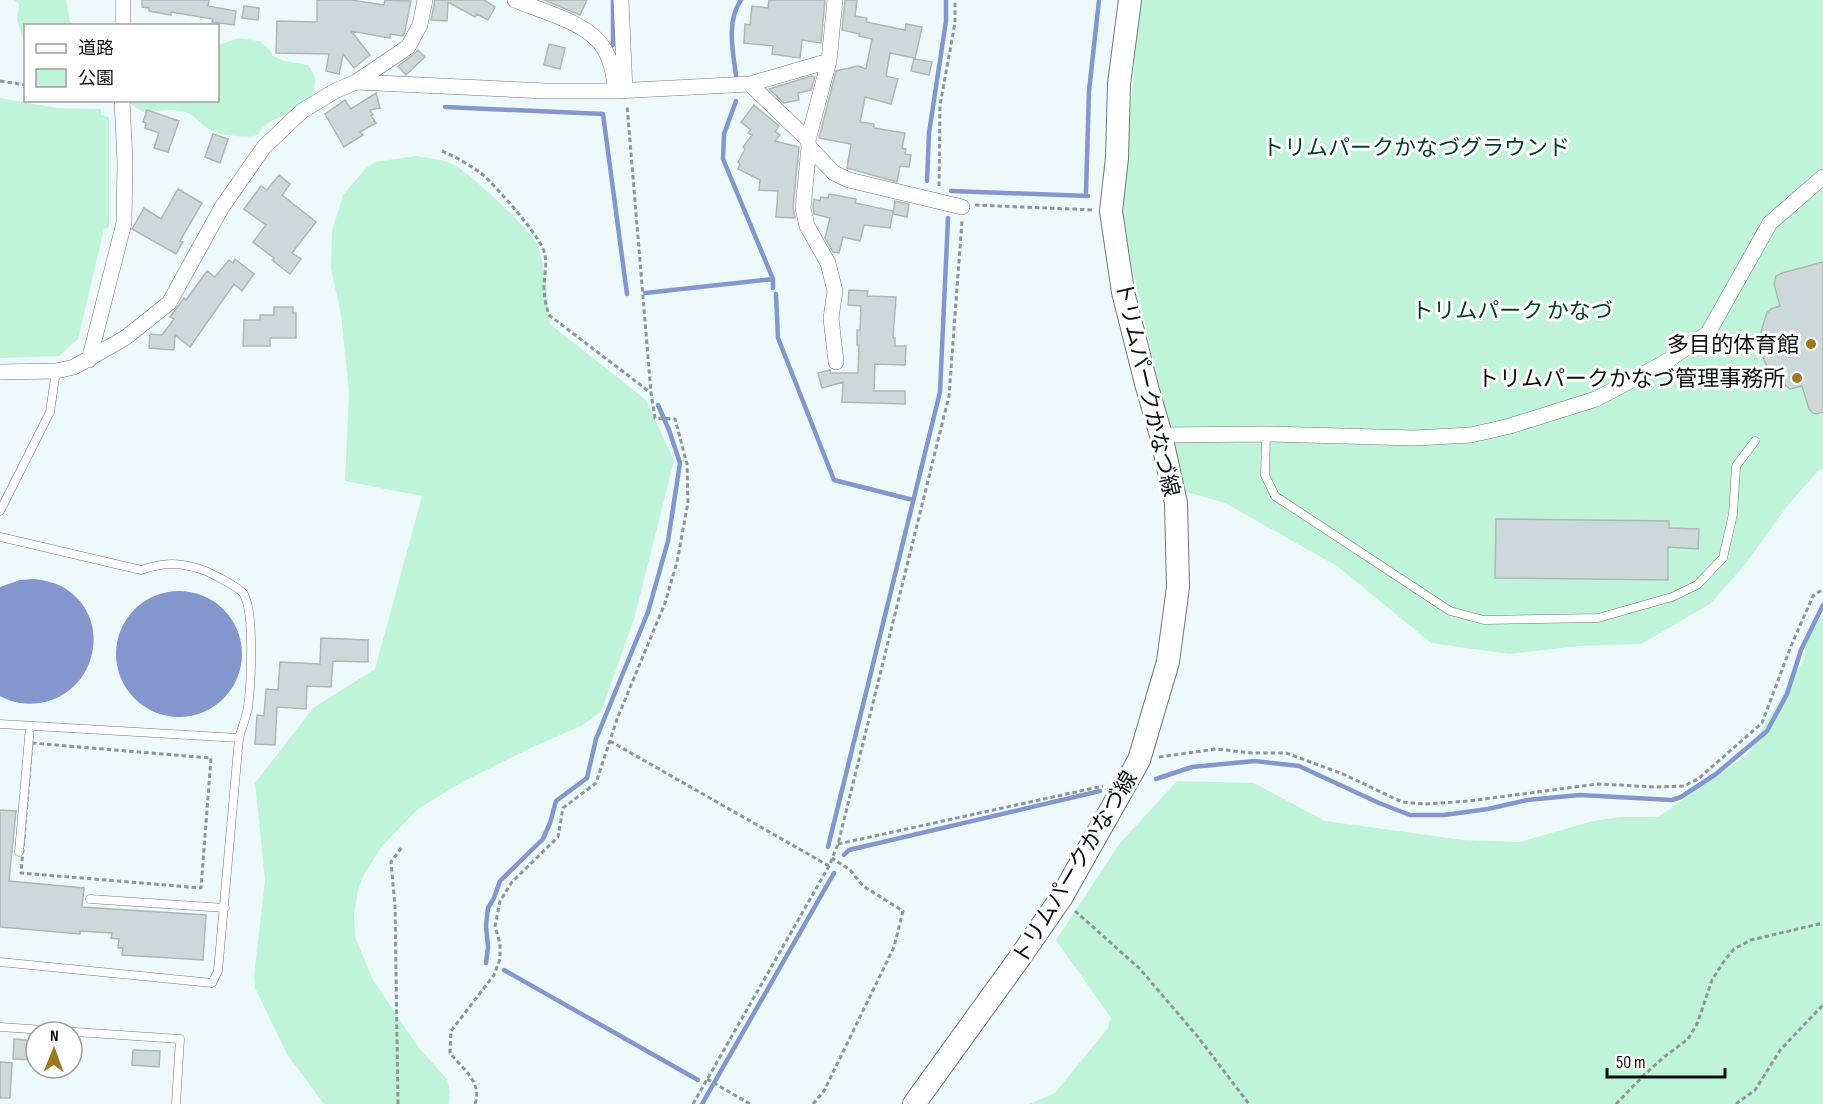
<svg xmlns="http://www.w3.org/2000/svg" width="1823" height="1104" viewBox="0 0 1823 1104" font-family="'Sofia Sans Condensed','Noto Sans JP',sans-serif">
  <rect width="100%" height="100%" fill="#eef9fc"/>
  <path fill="#c0f4d9" d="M14 0H66L70 22 74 25 26 26 25 46 17 19 19 4Z
    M1140 0H1823V469L1818 471 1788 505 1743 567 1710 604 1641 644 1580 646 1509 654 1431 643 1337 566 1225 503 1183 491 1121 218Z
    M239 38 259 41 269 49 273 56 285 61 308 65C315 74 317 81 313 92 305 117 269 112 258 135 245 138 218 136 207 128 201 124 195 116 188 113 175 108 159 110 146 114L131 104 130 101 218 100V45Z
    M0 98 57 108 101 109V115L109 117V227L104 229 78 339 59 356 0 358Z
    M416 156C428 158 442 159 452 164 468 171 533 231 538 247 547 272 547 297 550 324L646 400 674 461 634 619 601 712 581 726 533 747 462 782 418 809 382 846 363 877 358 890 354 914 355 937 373 980 419 1048 447 1079 450 1091 449 1104H324L287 1054 255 988 254 977 265 880 255 783 313 708 375 669 422 496 345 481 349 393 341 314 331 269 332 231 343 195 365 169 375 162Z
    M1823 616V1104H1029L1055 1093 1108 1028 1111 1018 1056 940 1120 843 1177 781 1254 783 1325 821 1464 840 1520 842 1593 821 1620 817H1658L1747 755 1804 659 1808 633Z"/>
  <path fill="#8397ce" d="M34 579C44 580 52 582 61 586 115 615 98 694 40 703 26 705 12 703 0 696V587L20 580Z
    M116 654a63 63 0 1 1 126 0a63 63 0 1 1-126 0Z"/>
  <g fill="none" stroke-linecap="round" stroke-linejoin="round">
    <path stroke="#8397ce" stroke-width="4.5" d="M613 45V0
      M736 76C733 51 726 22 741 0
      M736 101 724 134 723 159 773 279
      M445 107 603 114 627 294
      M927 181 929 133 946 21V0
      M951 191 1088 196
      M1086 192 1089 91 1099 0
      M645 293 773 279V288
      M776 294 778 338 834 480 913 500
      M1156 779 1192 767 1255 761 1299 766 1379 803 1410 815H1444L1488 809 1527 800 1580 795 1672 800 1681 797 1716 774 1767 731 1787 694 1801 650 1823 605
      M828 847 940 392 948 218
      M844 855 849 850 1100 791
      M486 963 488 947 486 926 488 908 494 898 500 881 543 839 550 823 556 801 587 778 596 739 648 612 668 541 680 463 669 430 658 405
      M504 970 698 1080
      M702 1104 834 873"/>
  </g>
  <path fill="#cdd9d8" stroke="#adb8b6" stroke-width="1.5" d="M142 0H209L208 6 236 11 234 25 212 22 213 19 171 12V15L149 11V8L142 7Z
    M317 0H351L384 5 385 0 411 1 405 31 403 36 390 34V38L351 31 370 55 354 68 343 54 339 74 326 71 329 54 276 53 277 21 317 22Z
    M435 0H484L495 7 488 20 477 14 475 17 448 2 447 21 431 20Z
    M544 0H587L580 15Z
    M769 0H825L821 43 802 40 800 58 772 54 773 46 744 43 745 24 750 25 752 6 768 8Z
    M845 0H857L855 16 867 18 866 22 905 30 906 24 922 27 915 59 932 62 929 75 911 71 914 58 890 53 886 76 898 79 891 104 865 97 860 122 874 124V128L905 133 902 148 906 149 905 154 911 155 909 167 900 166 897 182 847 168 851 144 819 138 836 71 858 66 866 69 872 39 859 36 860 34 842 30Z
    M244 6 259 8 258 20 242 18Z
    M549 44 565 48 560 69 544 65Z
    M418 50 425 57 406 75 398 66 413 55Z
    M811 76 815 77 811 90 798 93 799 100 784 103 769 89Z
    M376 93 380 108 370 110 373 115 371 116 376 123 360 132 363 135 344 147 325 114 345 100 351 109Z
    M754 105 779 126 775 132 780 135 775 141 799 147 793 207 795 218 776 217 778 191 759 190 760 180 738 169 740 164 738 162 745 149 743 147 752 135 748 133 751 130 741 122Z
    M147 110 179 121 168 152 154 148 159 133 145 128 146 123 143 122Z
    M213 134 228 139 220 163 205 157Z
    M279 175 290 184 282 195 316 222 292 253 301 259 290 274 272 260 274 258 253 242 266 225 244 209 261 186 267 190Z
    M178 189 202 203 180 241 183 242 176 254 132 229 144 208 161 219Z
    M829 194 856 199 855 203 893 211 890 228 864 225 860 241 843 237 839 253 833 252 825 238 830 218 814 214 813 207 814 199 820 201 821 197 828 198Z
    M895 201 909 204 907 217 893 214Z
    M235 259 254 274 242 291 234 284 190 347 175 335 174 350 149 348 150 334 162 335 174 319 170 317 184 298 186 300 207 271 215 277 229 260 233 263Z
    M1823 262V412L1817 414 1813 413 1809 409 1802 386 1790 389 1774 376 1768 369 1762 355 1760 339 1762 328 1767 313 1771 309 1780 306 1774 284 1776 276 1782 273Z
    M849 290 868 291 867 296 896 297 893 338H895V346H906L905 365 875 364 874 391H905V404L842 402 843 382 822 388 818 373 830 370 831 373H858L859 345H857V330H860L861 306 848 305Z
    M274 307H293V313H296V338H270V346H243L244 320H260V315H274Z
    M1496 519 1669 521V528L1699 529 1698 549 1668 547V580L1495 578Z
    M321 638 368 640V662L333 661 331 687 307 686 306 709 277 707 275 745 255 744 257 715 264 716 266 689 278 690 280 662 320 664Z
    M0 810 16 811 9 881 84 888 82 907 206 915 203 960 122 955 123 948H118L119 939 111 938 112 933 80 931V934L0 927Z
    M14 1039 36 1041V1060L13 1059Z
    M133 1050 160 1051 159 1067 132 1065Z
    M0 1062 12 1063 10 1098H0Z"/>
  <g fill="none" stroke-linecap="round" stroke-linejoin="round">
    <g stroke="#6e787a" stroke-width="9">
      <path id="lane" d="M1266 434 1265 475 1275 496 1450 611 1484 620 1598 618 1672 597 1697 585 1723 558 1733 514 1736 466 1755 441
        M0 511 50 412 56 371
        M0 537 141 570C165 562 179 562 203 570 211 573 238 587 243 593 255 610 251 685 248 707 246 718 242 728 239 738L218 971 212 983 0 962
        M0 724 239 738
        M19 852 30 726
        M90 899 225 908
        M0 1027 180 1039 176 1104"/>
    </g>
    <g stroke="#6e787a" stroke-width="16">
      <path id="street" d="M515 0C543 12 589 22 605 50 612 63 614 77 616 91
        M621 0 625 91
        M123 26V0
        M356 82 545 91H616L750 84 829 61 835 0
        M750 84 808 140 809 147 803 208 807 226 828 263 835 291 831 318 836 362
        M808 140 829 61
        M809 147 834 173 849 180 962 207
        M89 360 124 223 125 162 122 100
        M0 372 56 371 74 367 125 338 169 303 222 207 264 147 302 111 335 91 356 82 408 47 420 25 425 0
        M1161 435 1266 434 1414 438 1471 435 1510 426 1596 399 1664 363 1708 333 1770 223 1823 177"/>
    </g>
    <g stroke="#6e787a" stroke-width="24">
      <path id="secondary" d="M914 1104 1018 960 1061 898 1139 760 1168 662 1178 587 1176 503 1161 435 1147 387 1123 292 1111 211 1117 158 1119 84 1130 0"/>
    </g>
    <path stroke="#8e9698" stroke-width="3" stroke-dasharray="4.5 3" stroke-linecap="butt" d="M0 81 26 85
      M442 151C456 157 470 165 482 174 495 185 544 240 545 255 547 266 544 277 544 287 544 297 546 306 549 315L651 393
      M939 186 940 105 955 23V0
      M975 205 1094 210
      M610 741 829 866
      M32 743 211 758 201 888 21 873Z
      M1159 757 1216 749 1252 753H1286L1343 774 1402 802 1425 804 1469 801 1598 784 1655 787 1684 786 1698 779 1762 723 1791 646 1813 596 1823 589
      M838 844 1103 786
      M1075 911 1140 969 1198 1037 1249 1104
      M707 1079 750 1104
      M398 1104 395 906 391 862 402 847
      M475 1104C483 1083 462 1068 450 1053L451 1031 494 975 500 959V944L495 926 500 901 512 882 558 837 563 808 596 783 617 719 665 603 677 562 688 502 687 464 675 419 655 418 651 393 627 105
      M693 1104 829 866 838 844 949 396 962 221
      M813 1104 824 1091 894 947 903 911 863 886 850 870 832 858
      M1616 1104 1644 1075 1664 1057 1688 1039 1697 1024 1712 980 1724 961 1734 949 1751 940 1823 923
      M1736 1104 1755 1090 1781 1049 1823 1005"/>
    <use href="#lane" stroke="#fff" stroke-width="8"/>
    <use href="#street" stroke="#fff" stroke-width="15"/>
    <use href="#secondary" stroke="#fff" stroke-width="22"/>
  </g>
  <g fill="#9e7724" stroke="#fff" stroke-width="2">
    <circle cx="1811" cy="344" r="6"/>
    <circle cx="1797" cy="378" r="6"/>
  </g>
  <g text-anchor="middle" stroke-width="6" stroke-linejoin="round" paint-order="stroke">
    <g font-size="22" fill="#013d28" stroke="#fff">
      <text x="1416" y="155">トリムパークかなづグラウンド</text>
      <text x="1512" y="318">トリムパーク かなづ</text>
    </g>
    <g font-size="22" fill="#0a0e0f" stroke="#fff" text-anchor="end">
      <text x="1799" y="352">多目的体育館</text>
      <text x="1785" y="386">トリムパークかなづ管理事務所</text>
    </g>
    <g font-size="22" fill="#0a0e0f" stroke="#fff">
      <text transform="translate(1148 389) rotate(77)" y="8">トリムパークかなづ線</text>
      <text transform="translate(1074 867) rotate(-59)" y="8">トリムパークかなづ線</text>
    </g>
  </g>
  <rect x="24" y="24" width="195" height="78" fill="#ffffff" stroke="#9d9f9f" stroke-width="1.5"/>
  <rect x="36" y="44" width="30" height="9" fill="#ffffff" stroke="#9d9f9f" stroke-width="1.5"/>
  <text x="78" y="54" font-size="18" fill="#0a0e0f">道路</text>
  <rect x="36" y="69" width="30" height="18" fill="#c0f4d9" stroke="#9d9f9f" stroke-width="1.5"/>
  <text x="78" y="84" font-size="18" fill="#0a0e0f">公園</text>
  <g transform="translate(54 1050) rotate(1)"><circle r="28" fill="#ffffff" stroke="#9d9f9f" stroke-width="1.5"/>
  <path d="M0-4.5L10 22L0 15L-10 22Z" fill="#9e7724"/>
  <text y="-9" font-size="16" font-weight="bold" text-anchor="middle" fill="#0a0e0f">N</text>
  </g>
  <path d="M1607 1068v9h118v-9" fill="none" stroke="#0a0e0f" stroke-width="3"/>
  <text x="1616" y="1068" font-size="18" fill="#0a0e0f" stroke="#ffffff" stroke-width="4.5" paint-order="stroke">50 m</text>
</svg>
